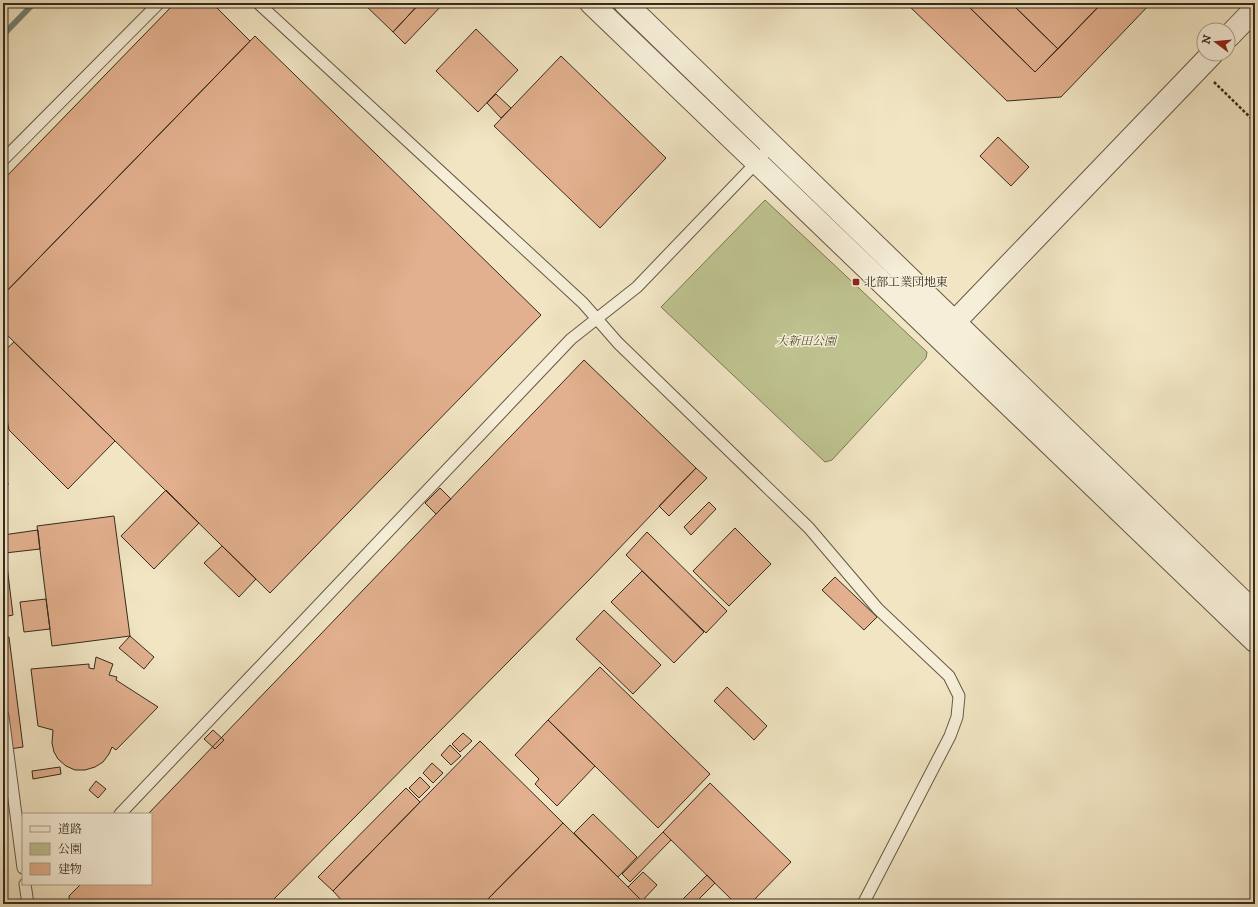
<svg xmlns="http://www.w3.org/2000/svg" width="1258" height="907" viewBox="0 0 1258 907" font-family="'IM FELL DW Pica','Noto Serif JP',serif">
  <rect width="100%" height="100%" fill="#f1e5c3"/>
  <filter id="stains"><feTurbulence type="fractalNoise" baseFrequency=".005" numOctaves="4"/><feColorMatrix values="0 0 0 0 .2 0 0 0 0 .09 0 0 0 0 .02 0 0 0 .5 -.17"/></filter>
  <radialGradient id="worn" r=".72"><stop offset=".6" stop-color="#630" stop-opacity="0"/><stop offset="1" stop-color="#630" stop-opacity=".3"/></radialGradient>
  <path fill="#bec390" stroke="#7a7657" d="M765 200 927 352 926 358 832 460 825 462 661 307Z"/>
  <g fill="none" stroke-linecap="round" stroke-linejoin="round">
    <path stroke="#738377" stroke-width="6" d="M3 35 34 3"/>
  </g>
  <path fill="#e2b08e" stroke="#372a1e" d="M175 3H212L250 41 3 295V180Z
    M363 3H420L393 32Z
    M420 3H444L405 44 393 32Z
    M906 3H965L1035 72 1102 3H1151L1061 97 1007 101Z
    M965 3H1011L1058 49 1035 72Z
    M1011 3H1102L1058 49Z
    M476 29 518 70 478 112 436 71Z
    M255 36 541 315 270 593 3 331V295Z
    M561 56 666 158 600 228 494 126Z
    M496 94 511 108 501 118 487 103Z
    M998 137 1029 167 1011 186 980 156Z
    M14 342 115 441 68 489 9 430 3 398V352Z
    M584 360 696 468 590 579 269 904H70L69 896 81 884H151V814H148Z
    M3 448 8 485H3Z
    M696 468 707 478 669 516 659 506Z
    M440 488 451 499 436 514 425 503Z
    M166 490 199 523 154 569 121 536Z
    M709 502 716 509 691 535 684 527Z
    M114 516 130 636 52 646 37 526Z
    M735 528 771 564 729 606 693 571Z
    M38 530 40 549 5 553 3 535Z
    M647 532 727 611 706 633 626 555Z
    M3 533 13 615 3 617Z
    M222 546 256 579 239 597 204 563Z
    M642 571 704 632 674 663 611 602Z
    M835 577 877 617 864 630 822 590Z
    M46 599 50 629 24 632 20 602Z
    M604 610 661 665 633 694 576 639Z
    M130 636 154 657 144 669 119 648Z
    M9 637 23 747 3 750V638Z
    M96 657 113 664 109 675 117 677 116 680 158 707 116 750 112 747 109 754 103 762 95 767 85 770H75L66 766 58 759 54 752 52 743 53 730 38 726 31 669 89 664V668L94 669Z
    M600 667 710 774 658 828 548 720Z
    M727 687 767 726 754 740 714 701Z
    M548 720 595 766 557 806 535 784 539 779 515 755Z
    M213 730 224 740 215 749 204 739Z
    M463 733 472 741 460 752 452 744Z
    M480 741 563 823 483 904H345L333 891Z
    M450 745 461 756 451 765 441 755Z
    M432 763 443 773 433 783 423 773Z
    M60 767 61 774 33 779 32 771Z
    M420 777 430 787 419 798 409 788Z
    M96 781 106 789 98 798 89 790Z
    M710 783 791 862 750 904H736L663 832Z
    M406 788 420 802 333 891 318 877Z
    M593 814 637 857 618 877 574 833Z
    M563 823 628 887 645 904H483Z
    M663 832 671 840 630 882 622 874Z
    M643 872 657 885 642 901 628 887Z
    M707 875 715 883 694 904H678Z"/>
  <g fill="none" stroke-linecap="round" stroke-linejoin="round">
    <g stroke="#665947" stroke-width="13">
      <path id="service" d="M258 3 583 303 618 343 809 528 878 609 949 676 959 696 957 717 950 736 863 904
        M3 160 159 3
        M3 716 23 868
        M120 814 571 339 637 287 757 162 772 144
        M25 884 28 904"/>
    </g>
    <g stroke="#665947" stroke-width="24">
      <path id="tertiary" d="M591 3 1255 641
        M625 3 1255 613
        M1228 37 1255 9
        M944 333 1212 54"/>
    </g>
    <path stroke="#372a1e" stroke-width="2.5" stroke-dasharray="3 2" stroke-linecap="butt" d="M1214 82 1255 122"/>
    <use href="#service" stroke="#f6eed8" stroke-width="11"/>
    <use href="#tertiary" stroke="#f6eed8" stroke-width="22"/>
  </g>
  <rect fill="#8f2418" stroke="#f6eed8" stroke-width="1.5" x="852" y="278" width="8" height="8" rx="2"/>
  <g text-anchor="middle" stroke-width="3" stroke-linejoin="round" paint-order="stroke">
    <g font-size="12" fill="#372a1e" stroke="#f6eed8" text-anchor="start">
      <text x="864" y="286">北部工業団地東</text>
    </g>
    <g font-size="12" font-style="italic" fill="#59503a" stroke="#f6eed8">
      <text x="806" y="345">大新田公園</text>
    </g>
  </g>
  <rect width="1258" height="907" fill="none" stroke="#f1e5c3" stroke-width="16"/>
  <rect x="4" y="4" width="1250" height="899" fill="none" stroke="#372a1e" stroke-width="2"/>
  <rect x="8" y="8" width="1242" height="891" fill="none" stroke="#372a1e"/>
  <rect x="22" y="813" width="130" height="72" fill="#f6eed8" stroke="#aaa08e"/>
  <rect x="30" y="826" width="20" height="6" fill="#f6eed8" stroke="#aaa08e"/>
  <text x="58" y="833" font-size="12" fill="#372a1e">道路</text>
  <rect x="30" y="843" width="20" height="12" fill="#bec390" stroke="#aaa08e"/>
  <text x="58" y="853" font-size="12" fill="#372a1e">公園</text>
  <rect x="30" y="863" width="20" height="12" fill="#e2b08e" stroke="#aaa08e"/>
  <text x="58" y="873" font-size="12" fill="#372a1e">建物</text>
  <g transform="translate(1216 42) rotate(286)"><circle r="19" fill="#f6eed8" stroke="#aaa08e"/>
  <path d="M0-3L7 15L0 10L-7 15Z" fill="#8f2418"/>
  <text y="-6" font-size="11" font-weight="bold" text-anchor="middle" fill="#372a1e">N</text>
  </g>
  <rect width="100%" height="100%" filter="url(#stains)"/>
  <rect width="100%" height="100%" fill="url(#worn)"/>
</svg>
